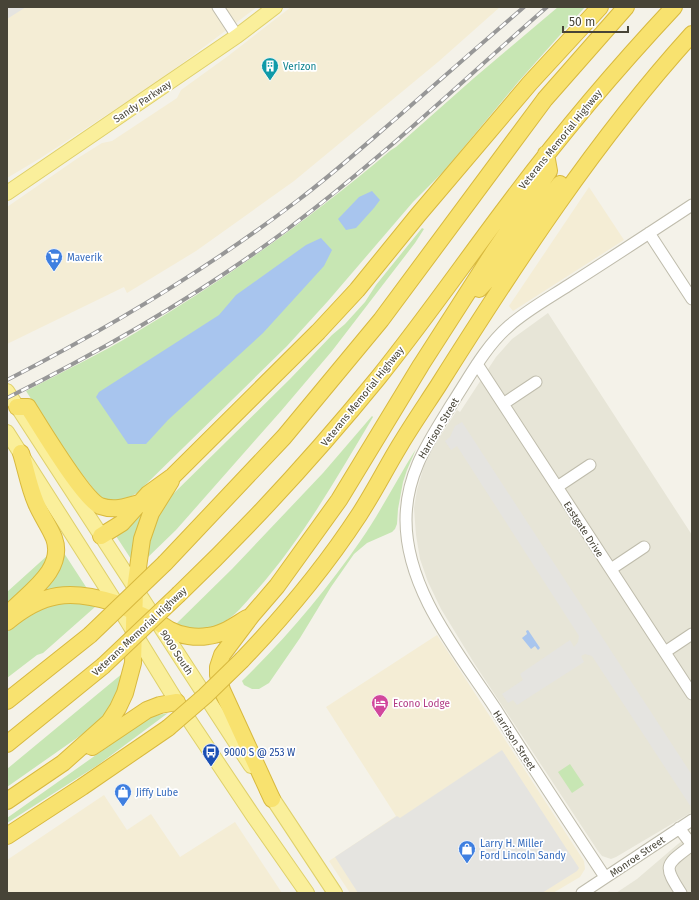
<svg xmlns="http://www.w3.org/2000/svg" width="699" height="900" viewBox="0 0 699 900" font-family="'Fira Sans',sans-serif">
  <rect width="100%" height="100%" fill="#f4f2e9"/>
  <path fill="#e7e5d7" d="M548 313 692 535V812L616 857 611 859 602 856 598 851 474 663 441 609 428 582 420 559 416 535 414 508 417 490 424 466 434 446 457 410 460 412 496 357 512 339Z
    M692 834V893H616L637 879 678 844Z"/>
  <path fill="#f4edd5" d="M7 7H257L184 62 151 86 39 159 7 178Z
    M291 7H500L438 62 294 181 196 251 127 293 124 287 7 344V207L78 158 102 143 112 141 177 98 181 90 228 56Z
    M589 187 624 240 513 311 509 306Z
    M437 635 584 861 585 869 580 877 553 893H350L329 861 396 816 326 707Z
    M104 795 127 830 151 814 180 857 235 822 282 893H7V860Z"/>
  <path fill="#c7e6b3" d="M558 7H585L519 81 444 171 413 202 328 301 287 346 137 493 123 501H106V499L100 497 68 456 26 391C62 372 100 354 135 333 226 279 311 218 391 150L396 147 474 78Z
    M422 228 424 229 415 243 332 351 281 411 176 530 145 560 148 542 155 519 170 497 290 379 332 335 345 324 365 302 376 285Z
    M372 416 373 417C337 477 303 538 256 591 245 603 235 617 220 624 206 631 190 630 175 625L232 569 323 473Z
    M416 449 407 470 403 482 398 509 397 524 395 529 392 532 367 543 354 554 331 587 300 638 269 683 259 689H252L244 685 242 681C286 638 326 591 361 540 381 511 397 479 416 449Z
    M147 504 135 534 131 559 116 536Z
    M62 550 88 590 36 592Z
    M48 555 49 564 24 590 7 605V592Z
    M65 602 84 603 95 607 43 653 37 655 7 678V632L18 622 36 609Z
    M123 673 118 693 102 719 94 726 7 787V769Z
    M168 713 98 765 7 823V818L144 721 154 716Z
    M570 764 584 785 572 793 558 772Z"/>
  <path fill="#e5e4e0" d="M7 7H26L7 19Z
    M462 422 692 775 691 807 592 656 585 654 581 656 584 662 517 705 513 700 508 703 502 694 523 680 520 674 570 640 574 647 578 642 579 636 457 446 451 450 445 441 450 437 455 426Z
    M502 750 579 868 577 871 542 893H358L335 857 397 816 400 818Z"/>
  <path fill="#a8c5ee" d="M372 191 380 200 374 208 356 228 346 230 338 219 359 197Z
    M321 238 332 250 324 266 263 333 168 420 146 444H128L96 397 99 392 219 315 236 295 306 245Z
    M528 630 540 648 538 650 535 646 531 649 522 638 527 634 526 631Z"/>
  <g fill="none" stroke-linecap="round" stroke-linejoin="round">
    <g stroke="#bfbcac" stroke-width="13">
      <path id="minor" d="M218 7 237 36
        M649 233 692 299
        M477 364 692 694
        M503 404 536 382
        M557 487 590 465
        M611 569 644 547
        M665 652 692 634
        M679 828 692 845
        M605 877C568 821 531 765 495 708 458 652 406 590 406 520 406 473 429 441 453 402 470 376 485 347 509 326 527 310 549 298 569 285 610 259 651 232 692 205
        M582 893 692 820
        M681 893C662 864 666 865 692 845"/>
    </g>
    <g stroke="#dfd06b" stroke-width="16">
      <path id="major" d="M7 193 237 36 275 7
        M7 391 251 766
        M7 432 116 603 177 702 254 817 307 893
        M267 790 335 893"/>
    </g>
    <g stroke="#d8b93f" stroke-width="18">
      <path id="highway" d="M479 289 494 273 524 230 560 184
        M17 407H28C40 426 83 498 100 506 114 511 126 507 139 503
        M101 536 122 523 148 494 173 476 318 332 357 290 418 215 530 83 600 7
        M165 563 284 437 381 320 545 99 626 7
        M179 594C250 526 316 454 378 378 424 321 466 260 510 202 561 134 616 69 674 7
        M14 608C32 590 65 568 54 538 49 526 41 515 36 503 29 487 26 469 21 453
        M7 622C43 592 70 589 115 603 122 605 128 609 134 612 142 616 150 618 157 622 161 624 165 627 170 630 181 636 196 638 208 636 222 635 235 625 247 618
        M242 660C285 615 325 567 359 515 374 492 386 468 400 445 412 425 425 406 438 386 515 264 595 141 692 34
        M7 701 90 635
        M7 744 103 666
        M92 747 147 710 160 705 177 702
        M272 799 222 690 218 675V667L222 655 252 615 277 586 339 500 421 365 493 253 549 171 546 154
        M7 801 63 763 109 722 118 708 125 693 133 663 135 589 142 539 151 513 171 481
        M7 836 82 787 168 728"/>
    </g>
    <use href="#minor" stroke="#fff" stroke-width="11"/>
    <use href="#major" stroke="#faef9b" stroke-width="14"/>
    <use href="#highway" stroke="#f8e26f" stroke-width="16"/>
    <g stroke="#979797" stroke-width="4">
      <path id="rail" d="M7 380C109 328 206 270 297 201 333 174 366 144 400 115 441 79 482 43 524 7
        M7 398C105 349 201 294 289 228 380 160 462 81 547 7"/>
    </g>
    <use href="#rail" stroke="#fff" stroke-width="2.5" stroke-dasharray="8" stroke-linecap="butt"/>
    <g stroke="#d8b93f" stroke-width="18" stroke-linecap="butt">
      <path id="highway-bridge" d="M90 635 165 563
        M103 666 179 594
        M168 728 205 696 242 660"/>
    </g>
    <use href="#highway-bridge" stroke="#f8e26f" stroke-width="16"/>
  </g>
  <defs>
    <g id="building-pin" transform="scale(0.9)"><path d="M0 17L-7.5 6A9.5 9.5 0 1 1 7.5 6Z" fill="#0f9aa8" stroke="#fff"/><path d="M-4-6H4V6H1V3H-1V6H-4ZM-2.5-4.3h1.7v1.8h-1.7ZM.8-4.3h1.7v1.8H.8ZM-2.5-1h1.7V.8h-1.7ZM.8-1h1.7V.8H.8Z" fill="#fff"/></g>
    <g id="supermarket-pin" transform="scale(0.9)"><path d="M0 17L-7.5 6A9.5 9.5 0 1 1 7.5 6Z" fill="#3f7fe0" stroke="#fff"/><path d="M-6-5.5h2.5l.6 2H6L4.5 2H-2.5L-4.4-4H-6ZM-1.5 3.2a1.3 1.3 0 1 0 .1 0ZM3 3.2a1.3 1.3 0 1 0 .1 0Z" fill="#fff"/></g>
    <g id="hotel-pin" transform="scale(0.9)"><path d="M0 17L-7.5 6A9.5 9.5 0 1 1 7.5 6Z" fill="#d1479c" stroke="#fff"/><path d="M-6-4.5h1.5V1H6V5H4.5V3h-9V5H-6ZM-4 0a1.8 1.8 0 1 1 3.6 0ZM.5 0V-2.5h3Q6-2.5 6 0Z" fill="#fff"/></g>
    <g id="bus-pin" transform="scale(0.9)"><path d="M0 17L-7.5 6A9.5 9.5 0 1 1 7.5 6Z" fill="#1a4fb4" stroke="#fff"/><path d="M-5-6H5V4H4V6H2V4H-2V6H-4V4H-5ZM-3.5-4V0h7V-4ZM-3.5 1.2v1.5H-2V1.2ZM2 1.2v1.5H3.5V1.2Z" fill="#fff"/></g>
    <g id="shop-pin" transform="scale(0.9)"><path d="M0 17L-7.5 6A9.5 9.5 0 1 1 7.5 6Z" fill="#3f7fe0" stroke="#fff"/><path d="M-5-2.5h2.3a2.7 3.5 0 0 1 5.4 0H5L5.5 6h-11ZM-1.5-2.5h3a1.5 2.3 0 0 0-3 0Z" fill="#fff"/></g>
  </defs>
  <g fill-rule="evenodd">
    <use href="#building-pin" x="270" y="66"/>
    <use href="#supermarket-pin" x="54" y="257"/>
    <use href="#hotel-pin" x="380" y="703"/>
    <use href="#bus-pin" x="211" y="752"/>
    <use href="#shop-pin" x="123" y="792"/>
    <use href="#shop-pin" x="467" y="849"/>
  </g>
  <g text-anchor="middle" stroke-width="3.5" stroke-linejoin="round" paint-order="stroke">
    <g font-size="10" fill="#0d838f" stroke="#fff" text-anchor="start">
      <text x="283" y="70">Verizon</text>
    </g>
    <g font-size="10" fill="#474437" stroke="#fff">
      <text transform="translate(142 101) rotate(-34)" y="4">Sandy Parkway</text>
      <text transform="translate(560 139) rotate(-51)" y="4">Veterans Memorial Highway</text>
      <text transform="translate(362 396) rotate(-51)" y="4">Veterans Memorial Highway</text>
      <text transform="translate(438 428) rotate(-59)" y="4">Harrison Street</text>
      <text transform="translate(584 529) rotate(57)" y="4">Eastgate Drive</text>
      <text transform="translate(139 631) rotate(-43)" y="4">Veterans Memorial Highway</text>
      <text transform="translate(177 652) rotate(57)" y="4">9000 South</text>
      <text transform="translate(515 740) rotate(57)" y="4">Harrison Street</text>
      <text transform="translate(637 856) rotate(-34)" y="4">Monroe Street</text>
    </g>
    <g font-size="10" fill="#366cbe" stroke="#fff" text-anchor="start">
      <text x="67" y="261">Maverik</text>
      <text x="136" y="796">Jiffy Lube</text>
      <text x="480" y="847">Larry H. Miller<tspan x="480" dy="12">Ford Lincoln Sandy</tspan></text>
    </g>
    <g font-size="10" fill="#b23c85" stroke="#fff" text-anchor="start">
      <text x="393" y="707">Econo Lodge</text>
    </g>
    <g font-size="10" fill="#164399" stroke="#fff" text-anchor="start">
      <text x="224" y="756">9000 S @ 253 W</text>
    </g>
  </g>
  <rect width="699" height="900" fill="none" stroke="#474437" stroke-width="16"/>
  <path d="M563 26v6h65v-6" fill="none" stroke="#474437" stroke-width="2"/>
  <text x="569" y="26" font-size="12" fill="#474437" stroke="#ffffff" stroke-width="3" paint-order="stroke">50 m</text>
</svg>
